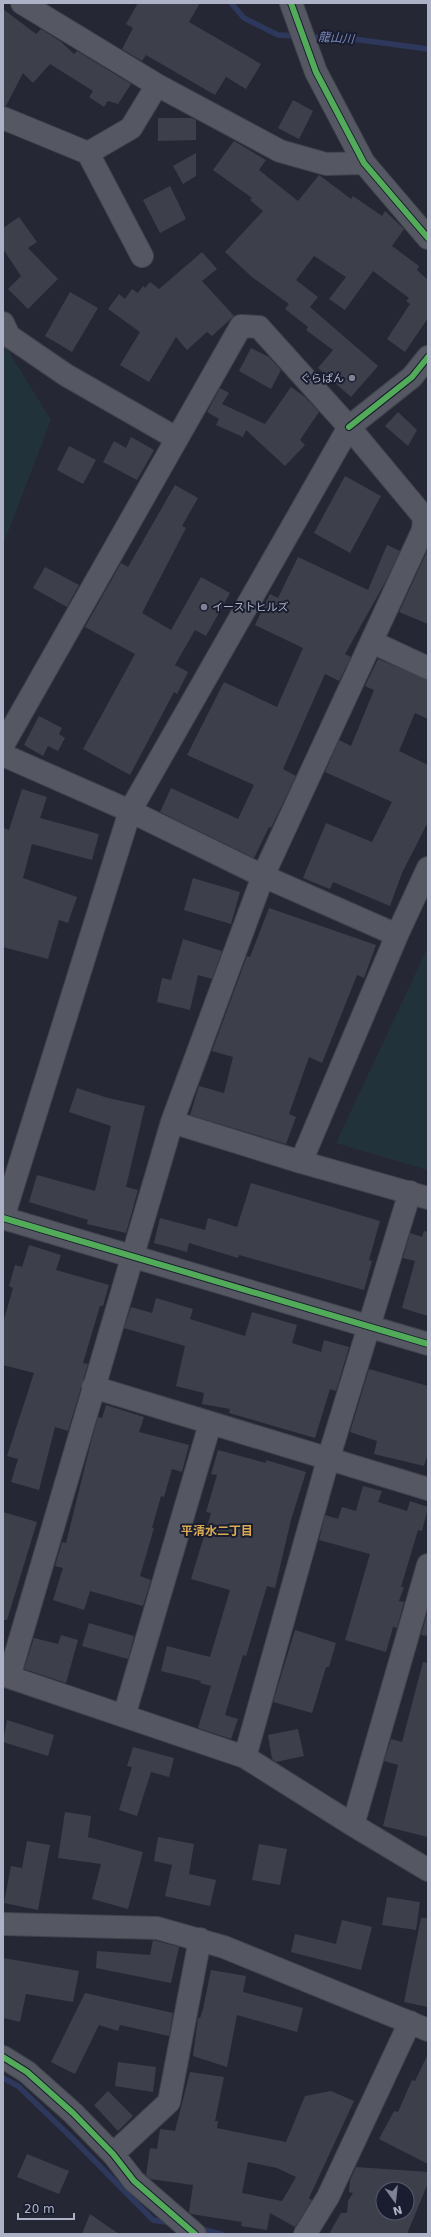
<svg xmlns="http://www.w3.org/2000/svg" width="431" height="2237" viewBox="0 0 431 2237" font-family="'DejaVu Sans','Noto Sans JP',sans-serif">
  <rect width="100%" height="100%" fill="#252834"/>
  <path fill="#22323a" d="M3 342 51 420 3 545Z
    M428 947V1170L336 1143Z"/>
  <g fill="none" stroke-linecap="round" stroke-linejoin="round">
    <path stroke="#2e385d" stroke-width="5.5" d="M231 3 244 18 278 35 298 36
      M308 37 346 38 428 49
      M3 2078 18 2086 73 2139 153 2220 171 2223
      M197 2228 221 2234"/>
  </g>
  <path fill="#3d404b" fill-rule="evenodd" d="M138 3H200L189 22 261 64 246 89 226 77 215 95 146 55 142 61 122 49 133 28 126 24Z
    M3 9 36 34 41 29 60 41 74 54 77 51 131 84 118 104 108 101 104 107 89 97 93 91 50 64 33 83 23 73 6 106H3Z
    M293 100 313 111 299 139 278 128Z
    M158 118H191L196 120V140L158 141Z
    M234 141 266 160 259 170 298 201 319 175 351 199 353 196 382 216 385 211 404 229 392 246 419 266 417 270 428 280V318L405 352 387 339 410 304 406 301 409 298 373 271 345 310 329 299 346 277 314 256 296 280 318 297 310 307 378 366 351 397 318 368 333 350 306 330 308 327 285 309 289 304 252 277 225 252 263 211 250 200 252 198 213 170Z
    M196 153V176L183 184 173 166Z
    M170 186 186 219 160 233 143 200Z
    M19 217 37 242 28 248 58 279 28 309 8 289 21 276 3 249V228Z
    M202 252 217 269 202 281 234 316 212 336 207 332 187 350 176 337 149 382 120 365 140 332 108 309 119 294 125 299 132 289 138 293 143 286 145 288 150 282 159 289Z
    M70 292 98 308 72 352 45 336Z
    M251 348 269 357 281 370 271 389 239 371Z
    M291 387 305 397 319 412 300 440 305 445 285 466 246 430 243 437 216 425 219 419 207 412 220 388 229 393 222 404 265 424Z
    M398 412 417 430 408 446 385 426Z
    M131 437 154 450 137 480 103 462 114 441 126 448Z
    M69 446 96 460 83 484 57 470Z
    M345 476 381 496 350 553 314 533Z
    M175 485 198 498 182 526 186 528 142 613 171 630 201 577 230 593 206 636 195 630 175 665 188 672 177 694 174 692 130 775 83 749 135 654 85 627 121 563 128 567Z
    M387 545 400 551 387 579 345 654 351 657 339 681 325 674 283 769 296 776 271 828 269 827 254 858 160 812 171 788 238 819 254 785 187 755 224 682 277 707 303 648 255 625 270 594 278 598 298 557 368 590Z
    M428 549V624L399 612Z
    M45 567 79 585 67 607 33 588Z
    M378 659 428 680V719L415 713 399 751 428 765V822L402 873 390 906 333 882 330 889 303 878 326 823 372 842 392 802 325 772 339 740 351 746 374 690 365 686Z
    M39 716 62 728 59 734 65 738 58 751 48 746 43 756 24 745Z
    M22 789 47 797 40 818 99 834 92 860 32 844 23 878 77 897 68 923 59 920 48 959 3 947V828L9 830Z
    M193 878 240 892 231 924 184 910Z
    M269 908 376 945 364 978 357 975 322 1063 309 1057 289 1114 296 1117 286 1144 190 1115 199 1086 224 1093 233 1057 212 1051 247 956 250 957Z
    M183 939 222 951 212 979 198 975 190 1010 157 1002 162 978 171 980Z
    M77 1088 108 1098 145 1106 126 1187 138 1190 126 1233 87 1224 88 1220 29 1202 37 1175 95 1191 111 1126 69 1112Z
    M251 1183 380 1221 369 1260 372 1261 364 1290 239 1255 238 1258 189 1243 187 1252 154 1243 160 1218 205 1230 208 1218 237 1227Z
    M424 1231 428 1232V1316L402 1308 415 1261 403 1258 410 1233 422 1237Z
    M29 1245 61 1255 56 1270 109 1285 103 1306H100L83 1363 88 1364 68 1431 55 1427 39 1490 11 1482 18 1459 7 1456 34 1373 3 1365V1323L13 1288 9 1286 15 1265 22 1267Z
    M156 1298 193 1309 190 1319 245 1336 252 1312 297 1325 292 1343 321 1352 324 1340 349 1347 336 1391 330 1389 315 1438 229 1413 230 1409 202 1404 204 1393 176 1386 185 1346 124 1328 131 1307 152 1313Z
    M369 1369 428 1386V1453L424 1466 374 1454 377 1441 350 1432Z
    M106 1405 144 1417 139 1432 189 1445 182 1472 172 1469 164 1497 161 1496 152 1528H154L140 1576 151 1580 143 1606 90 1591 84 1610 53 1600 63 1568 55 1566 62 1542 66 1543 91 1442 98 1417 102 1418Z
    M218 1450 266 1463V1460L306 1472 291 1520 275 1588 267 1586 246 1656 243 1655 225 1715 238 1719 231 1739 198 1728 211 1686 200 1683 201 1681 161 1671 167 1646 210 1657 230 1590 191 1579 211 1513 206 1512 217 1475 211 1474Z
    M363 1486 382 1491 378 1502 407 1511 410 1501 428 1507 422 1531 418 1530 401 1587H404L399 1601 404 1602 397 1628 393 1627 386 1652 345 1640 370 1554 319 1540 325 1515 338 1519 342 1507 356 1511Z
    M3 1512 37 1522 7 1620H3Z
    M428 1610V1636L421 1635Z
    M89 1623 134 1636 128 1659 82 1646Z
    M295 1630 336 1643 329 1667H326L312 1713 273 1702Z
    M61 1635 78 1640 66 1683 24 1669 34 1638 58 1644Z
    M423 1662 428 1663V1837L383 1826 398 1765 384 1761 391 1739 402 1742Z
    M7 1720 54 1735 48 1756 3 1742Z
    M298 1729 304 1756 276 1762 272 1759 268 1735Z
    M133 1747 174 1758 169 1777 151 1772 137 1816 119 1810 132 1767 127 1766Z
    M65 1812 91 1816 88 1837 143 1852 128 1909 92 1899 101 1864 58 1858Z
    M158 1837 194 1844 189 1874 216 1880 210 1906 165 1896 172 1865 154 1861Z
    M27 1841 50 1845 38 1910 4 1903 11 1866 22 1868Z
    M259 1844 287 1849 280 1885 252 1880Z
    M387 1897 420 1902 416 1930 382 1925Z
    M421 1918H428V2007L404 2002Z
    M342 1920 372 1927 361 1970 291 1952 295 1934 336 1944Z
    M153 1940 179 1947 171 1983 96 1968 97 1951 150 1955Z
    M3 1958 79 1971 73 2002 26 1994 20 2022 3 2018Z
    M211 1970 246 1976 243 1992 303 2008 297 2032 237 2015 227 2067 193 2056 198 2018H200L203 2009Z
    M85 1993 173 2013 169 2036 120 2025 118 2031 99 2025 75 2074 51 2062Z
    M428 2054V2164L379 2139 394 2111 398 2112 412 2080 415 2081Z
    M118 2062 156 2067 153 2092 115 2086Z
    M190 2072 224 2077 215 2121H218L217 2128 286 2142 305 2096 331 2091 354 2101 309 2198 312 2200 295 2227 270 2213 267 2230 241 2226 242 2222 191 2214 189 2212 193 2185 150 2179 146 2175 150 2148 157 2149 160 2129 175 2131ZM248 2162 277 2168 296 2177 282 2201 242 2193Z
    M108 2091 133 2116 118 2131 94 2105Z
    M27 2154 69 2171 59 2194 17 2177Z
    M356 2167 428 2172V2183L407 2234H329L341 2213H347L348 2201 353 2193 349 2192 350 2180ZM383 2189H407V2213H383Z
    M90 2214 119 2234H82Z"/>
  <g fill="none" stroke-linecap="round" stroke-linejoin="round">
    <g stroke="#41444d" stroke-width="24">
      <path id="minor" d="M22 3 157 85 280 151 326 164 364 163
        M291 3 316 72 364 163 428 238
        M3 118 88 153 131 128 157 85
        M88 153 142 256
        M3 323 9 336 66 375 176 438
        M372 642 428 668
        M3 745 241 326 259 327 349 427 424 517 423 530 263 876 172 1122 9 1677
        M3 755 130 811 263 876 397 935
        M172 1122 301 1162 428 1198
        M301 1162 397 935 428 868
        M3 1218 130 811 349 427 412 377 428 357
        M3 1218 428 1344
        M93 1387 428 1489
        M3 1675 245 1757 353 1825 428 1870
        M124 1716 210 1424
        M245 1757 328 1460 410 1192
        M353 1825 428 1565
        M3 1924 157 1928 224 1947 428 2030
        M3 2057 27 2072 73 2113 113 2154 134 2181 195 2234
        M113 2154 169 2102 200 1939
        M305 2234 328 2197 410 2022"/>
    </g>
    <use href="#minor" stroke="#555762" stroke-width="22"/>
    <g stroke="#191d2f" stroke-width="8">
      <path id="cycleway" d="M291 3 316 72 364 163 428 238
        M349 427 412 377 428 357
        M3 1218 428 1344
        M3 2057 27 2072 73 2113 113 2154 134 2181 195 2234"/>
    </g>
    <use href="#cycleway" stroke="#51ab58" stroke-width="6"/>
  </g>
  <g fill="#7e8294" stroke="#191d2f" stroke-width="1.5">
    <circle cx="352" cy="378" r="4"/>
    <circle cx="204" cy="607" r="4"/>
  </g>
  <g text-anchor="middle" stroke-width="4" stroke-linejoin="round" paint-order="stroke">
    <g font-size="11" fill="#aeb2c7" stroke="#191d2f" text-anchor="end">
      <text x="344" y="382">ぐらぱん</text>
      <text x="212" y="611" text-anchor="start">イーストヒルズ</text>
    </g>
    <g font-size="12" font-style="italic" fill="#7a88b6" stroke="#191d2f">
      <text transform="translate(336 38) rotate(4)" y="4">龍山川</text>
    </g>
    <g font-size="12" font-weight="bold" fill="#dbab54" stroke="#191d2f">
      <text x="217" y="1535">平清水二丁目</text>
    </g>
  </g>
  <rect width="431" height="2237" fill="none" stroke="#aeb2c7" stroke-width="8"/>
  <g transform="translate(395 2201) rotate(165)"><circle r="19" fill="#191d2f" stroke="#55596c"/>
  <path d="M0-3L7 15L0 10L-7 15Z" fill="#7e8294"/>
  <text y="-6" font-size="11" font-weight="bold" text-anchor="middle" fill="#aeb2c7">N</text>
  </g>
  <path d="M18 2213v6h56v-6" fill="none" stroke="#aeb2c7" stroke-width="2"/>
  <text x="24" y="2213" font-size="12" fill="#aeb2c7" stroke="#191d2f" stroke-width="3" paint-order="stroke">20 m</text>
</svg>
